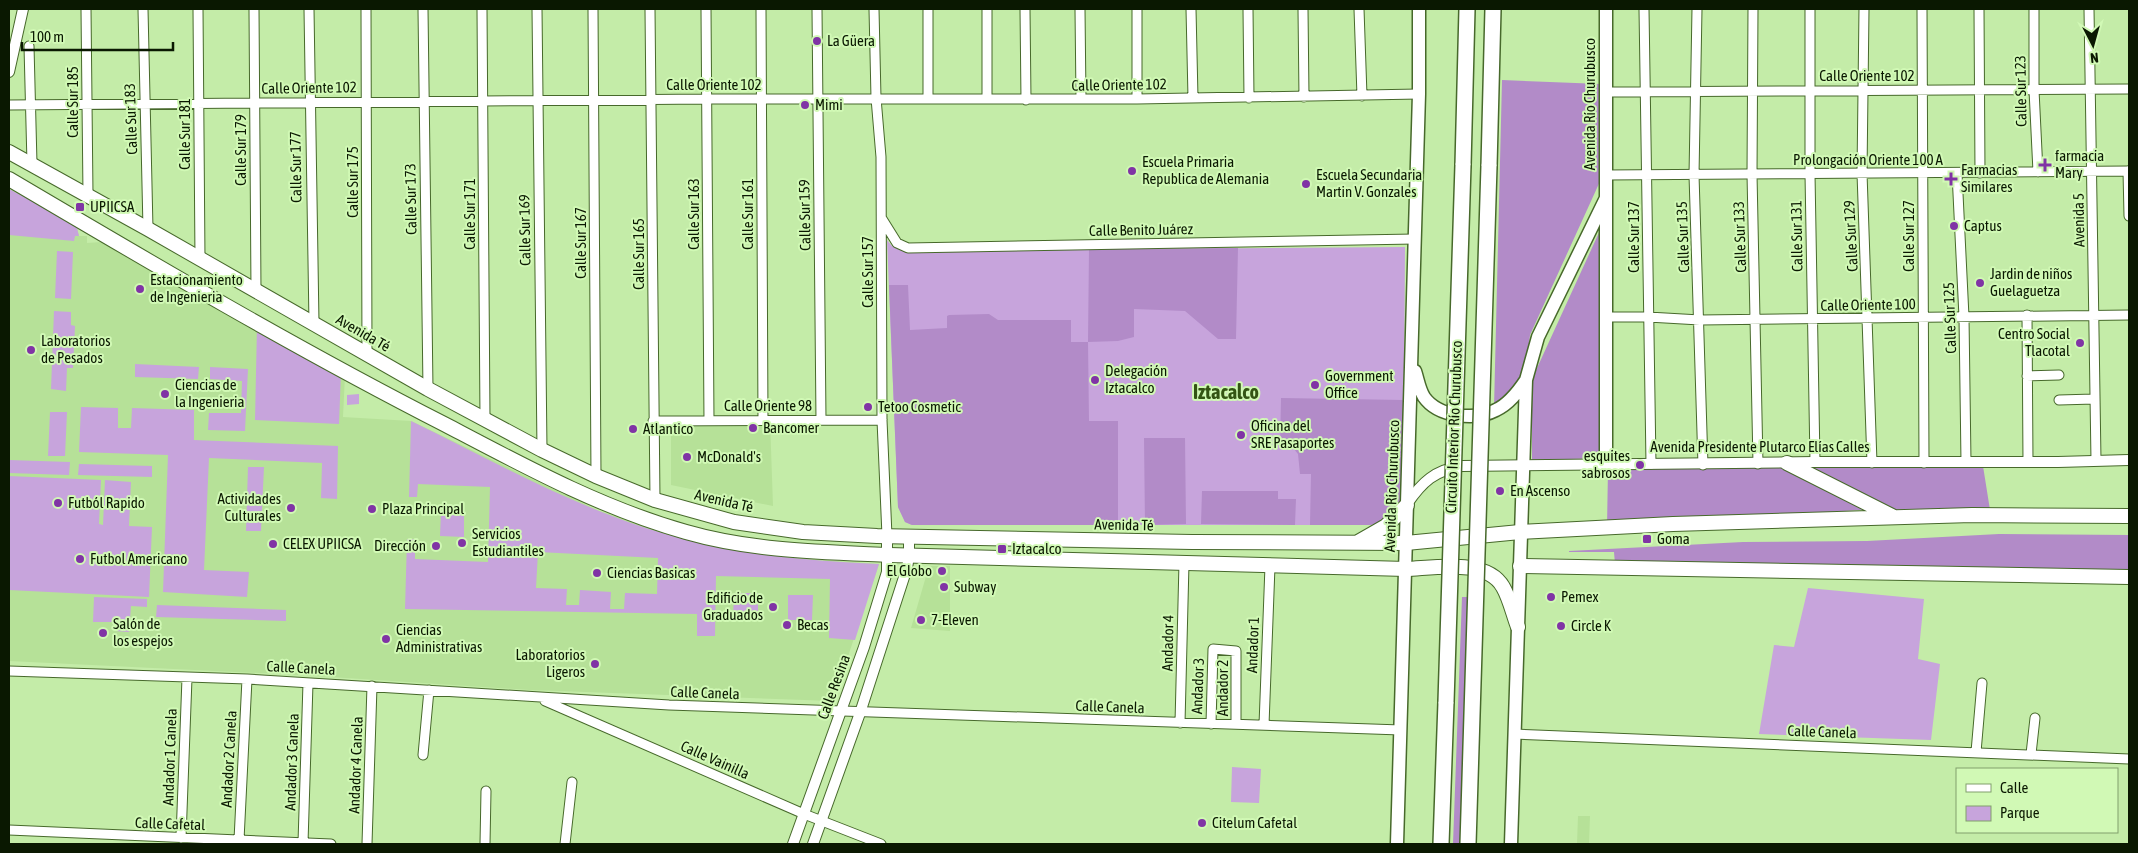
<svg xmlns="http://www.w3.org/2000/svg" width="2138" height="853" viewBox="0 0 2138 853" font-family="'Asap Condensed',sans-serif">
  <rect width="100%" height="100%" fill="#c4eca8"/>
  <path fill="#b6e198" d="M9 189 76 224 79 236H87V243L102 242 345 375 343 417 411 421 597 510 634 523 687 540 767 556 879 564 833 701 530 690 300 675 9 661Z
    M770 420 773 506 671 485V421Z
    M929 566H950V631L911 628Z
    M1578 816H1590L1589 844H1577Z"/>
  <path fill="#c7a4dc" fill-rule="evenodd" d="M9 189 76 224 79 236H75L74 241 9 235Z
    M887 240 892 246 908 251 1405 247 1404 400 1371 525H912L905 522 898 507Z
    M57 251 73 252 71 299 55 298Z
    M54 311 71 312V325L75 326 73 368H67L66 391 51 389Z
    M257 326 341 373 339 424 255 420Z
    M135 364 199 367 198 379 135 377Z
    M210 367 248 369 245 431 208 430 209 413H241L242 381 210 379Z
    M359 394V404L347 405V395Z
    M81 407 118 408V428H131L132 408 194 410V440L338 446 337 499 321 498 322 463 209 458 204 570 249 572 247 597 163 592 168 455 79 452Z
    M50 412H67L65 456H48Z
    M411 421C483 456 558 498 634 524 713 551 796 561 879 564L855 640 829 638 830 579 716 576 715 636H697V614L405 609 407 539H415V559L488 562 490 487 418 484 417 497H409ZM538 552 658 558 657 594 625 593 624 609H610L611 592 580 590 579 605H566L567 589 536 588Z
    M9 460 70 462 69 475 9 473Z
    M79 464 152 466V477L78 475Z
    M248 467H264L261 531H246Z
    M9 476 101 480 99 524 103 525 105 480 131 482 129 526 152 527 149 597 9 590Z
    M441 511H464V537L440 536Z
    M1808 588 1924 599 1918 659 1940 664 1931 740 1759 734 1774 645 1794 647Z
    M734 593H758V618H733Z
    M788 595H813L812 620H788Z
    M94 597 147 599V607L131 606 129 632 115 631 114 622H93Z
    M157 605 286 610V621L156 617Z
    M1232 767 1261 769 1259 803 1231 802Z"/>
  <path fill="#b28bc8" d="M1502 80 1601 84 1602 177 1530 335 1524 390 1494 408Z
    M1602 226 1608 458 1532 460V379Z
    M1238 248 1236 339H1218L1185 311 1134 309V337L1118 341 1088 342 1089 421H1118V525H912L905 522 898 507 889 285H908L910 330 947 328V316L949 315 989 314 998 320H1071V342H1088L1089 249Z
    M1281 398 1404 400 1401 505 1386 521 1371 525H1310L1311 474H1300L1298 454 1294 449 1280 447Z
    M1144 438H1185L1186 524 1145 525Z
    M1802 466H1983L1990 510H1890Z
    M1784 467 1874 509 1607 527 1608 469Z
    M1202 491H1278V499H1296L1295 525 1201 524Z
    M1999 534 2129 535V573L1615 564 1614 552H1569V551L1743 542 1867 541Z
    M1462 597H1473L1463 844H1453Z"/>
  <g fill="none" stroke-linecap="round" stroke-linejoin="round">
    <g stroke="#47692b" stroke-width="11">
      <path id="minor" d="M86 9 88 195
        M143 9 148 229
        M198 9 200 259
        M254 9 256 291
        M309 9 314 324
        M366 9 367 355
        M423 9 428 389
        M482 9 485 419
        M537 9 542 450
        M593 9 596 476
        M650 9 655 500
        M706 9 709 420
        M761 9 763 420
        M817 9 821 420
        M874 9 876 98 881 157 882 420 887 536
        M928 9V99
        M987 9V99
        M1025 9 1026 100
        M1080 9 1081 99
        M1137 9V99
        M1191 9 1193 98
        M1248 9 1249 98
        M1303 9 1304 97
        M1359 9 1362 96
        M1644 9 1651 464
        M1697 9 1694 175 1703 465
        M1753 9 1752 174 1758 464
        M1810 9V174L1815 462
        M1864 9 1862 173 1872 463
        M1922 9 1924 463
        M1979 9 1980 173
        M2034 9V90L2038 172
        M2089 9 2096 460
        M29 46 32 164
        M1606 92 2129 89
        M9 105 707 99H1137L1419 94
        M2128 171 2129 216
        M1957 173 1964 317 1966 462
        M1606 175 2129 171
        M882 219 897 243 908 248 1415 239
        M2027 315 2028 462
        M1606 317H1648L1700 320 2129 315
        M2027 376 2059 375
        M2059 400 2094 399
        M653 421 882 420
        M9 671 247 679 669 705 1401 730
        M545 701 804 814 881 844
        M1180 723 1184 563
        M1211 724 1213 649 1236 651V724
        M1264 725 1270 566
        M1514 734 2129 759
        M1976 752 1982 683
        M2031 754 2035 718
        M423 755 429 690
        M9 830 331 844
        M181 838 187 678
        M239 840 247 679
        M303 843 308 683
        M367 844 372 686
        M485 844 486 791
        M565 844 572 782"/>
    </g>
    <g stroke="#47692b" stroke-width="12">
      <path id="tertiary" d="M9 72 23 9
        M1407 504C1422 482 1435 470 1462 466L1815 462H2058L2129 460
        M793 844 864 647 887 572V536
        M813 844 860 713 907 568 909 556V537"/>
    </g>
    <g stroke="#47692b" stroke-width="15">
      <path id="secondary" d="M1606 9V464
        M1415 371C1418 380 1419 389 1424 397 1438 417 1475 421 1496 410 1509 404 1518 392 1526 380
        M1397 844 1419 94V9
        M1511 844 1526 380 1538 337 1606 198"/>
    </g>
    <g stroke="#47692b" stroke-width="16">
      <path id="primary" d="M9 152 148 229 428 389 542 450 596 476 655 500 734 522 803 532 877 536 1192 542 1406 543 1520 532 1673 524 1972 515 2129 516
        M9 179C153 264 297 349 446 425 524 466 601 508 686 532 752 551 821 552 889 555L1406 569C1434 568 1487 558 1503 587 1510 599 1513 614 1518 627
        M1787 463 1892 516
        M1358 542 1386 526 1407 505
        M1520 566 2129 577"/>
    </g>
    <g stroke="#47692b" stroke-width="18">
      <path id="motorway" d="M1463 165 1467 9
        M1489 166 1493 9
        M1441 844 1446 702"/>
    </g>
    <use href="#minor" stroke="#fff" stroke-width="9"/>
    <use href="#tertiary" stroke="#fff" stroke-width="10"/>
    <use href="#secondary" stroke="#fff" stroke-width="12"/>
    <use href="#primary" stroke="#fff" stroke-width="14"/>
    <use href="#motorway" stroke="#fff" stroke-width="15"/>
    <g stroke="#47692b" stroke-width="18" stroke-linecap="butt">
      <path id="motorway-bridge" d="M1446 702 1463 165
        M1468 844 1489 166"/>
    </g>
    <use href="#motorway-bridge" stroke="#fff" stroke-width="15"/>
  </g>
  <g fill="#8034a5" stroke="#d1f9b5" stroke-width="2">
    <circle cx="817" cy="41" r="5"/>
    <circle cx="805" cy="105" r="5"/>
    <path d="M2042.5 157.5h5v5h5v5h-5v5h-5v-5h-5v-5h5z"/>
    <circle cx="1132" cy="171" r="5"/>
    <path d="M1948.5 171.5h5v5h5v5h-5v5h-5v-5h-5v-5h5z"/>
    <circle cx="1306" cy="184" r="5"/>
    <rect x="75" y="202" width="10" height="10" rx="2.5"/>
    <circle cx="1954" cy="226" r="5"/>
    <circle cx="1980" cy="283" r="5"/>
    <circle cx="140" cy="289" r="5"/>
    <circle cx="2080" cy="343" r="5"/>
    <circle cx="31" cy="350" r="5"/>
    <circle cx="1095" cy="380" r="5"/>
    <circle cx="1315" cy="385" r="5"/>
    <circle cx="165" cy="394" r="5"/>
    <circle cx="868" cy="407" r="5"/>
    <circle cx="753" cy="428" r="5"/>
    <circle cx="633" cy="429" r="5"/>
    <circle cx="1241" cy="435" r="5"/>
    <circle cx="687" cy="457" r="5"/>
    <circle cx="1640" cy="465" r="5"/>
    <circle cx="1500" cy="491" r="5"/>
    <circle cx="58" cy="503" r="5"/>
    <circle cx="291" cy="508" r="5"/>
    <circle cx="372" cy="509" r="5"/>
    <rect x="1642" y="534" width="10" height="10" rx="2.5"/>
    <circle cx="462" cy="543" r="5"/>
    <circle cx="273" cy="544" r="5"/>
    <circle cx="436" cy="546" r="5"/>
    <rect x="997" y="544" width="10" height="10" rx="2.5"/>
    <circle cx="80" cy="559" r="5"/>
    <circle cx="942" cy="571" r="5"/>
    <circle cx="597" cy="573" r="5"/>
    <circle cx="944" cy="587" r="5"/>
    <circle cx="1551" cy="597" r="5"/>
    <circle cx="773" cy="607" r="5"/>
    <circle cx="921" cy="620" r="5"/>
    <circle cx="787" cy="625" r="5"/>
    <circle cx="1561" cy="626" r="5"/>
    <circle cx="103" cy="633" r="5"/>
    <circle cx="386" cy="639" r="5"/>
    <circle cx="595" cy="664" r="5"/>
    <circle cx="1202" cy="823" r="5"/>
  </g>
  <g text-anchor="middle" stroke-width="4" stroke-linejoin="round" paint-order="stroke">
    <g font-size="15" fill="#0a1801" stroke="#d1f9b5" text-anchor="start">
      <text x="827" y="46">La Güera</text>
      <text x="815" y="110">Mimi</text>
      <text x="2055" y="161">farmacia<tspan x="2055" dy="17">Mary</tspan></text>
      <text x="1142" y="167">Escuela Primaria<tspan x="1142" dy="17">Republica de Alemania</tspan></text>
      <text x="1961" y="175">Farmacias<tspan x="1961" dy="17">Similares</tspan></text>
      <text x="1316" y="180">Escuela Secundaria<tspan x="1316" dy="17">Martin V. Gonzales</tspan></text>
      <text x="90" y="212">UPIICSA</text>
      <text x="1964" y="231">Captus</text>
      <text x="1990" y="279">Jardin de niños<tspan x="1990" dy="17">Guelaguetza</tspan></text>
      <text x="150" y="285">Estacionamiento<tspan x="150" dy="17">de Ingenieria</tspan></text>
      <text x="2070" y="339" text-anchor="end">Centro Social<tspan x="2070" dy="17">Tlacotal</tspan></text>
      <text x="41" y="346">Laboratorios<tspan x="41" dy="17">de Pesados</tspan></text>
      <text x="1105" y="376">Delegación<tspan x="1105" dy="17">Iztacalco</tspan></text>
      <text x="1325" y="381">Government<tspan x="1325" dy="17">Office</tspan></text>
      <text x="175" y="390">Ciencias de<tspan x="175" dy="17">la Ingenieria</tspan></text>
      <text x="878" y="412">Tetoo Cosmetic</text>
      <text x="1251" y="431">Oficina del<tspan x="1251" dy="17">SRE Pasaportes</tspan></text>
      <text x="763" y="433">Bancomer</text>
      <text x="643" y="434">Atlantico</text>
      <text x="1630" y="461" text-anchor="end">esquites<tspan x="1630" dy="17">sabrosos</tspan></text>
      <text x="697" y="462">McDonald's</text>
      <text x="1510" y="496">En Ascenso</text>
      <text x="281" y="504" text-anchor="end">Actividades<tspan x="281" dy="17">Culturales</tspan></text>
      <text x="68" y="508">Futból Rapido</text>
      <text x="382" y="514">Plaza Principal</text>
      <text x="472" y="539">Servicios<tspan x="472" dy="17">Estudiantiles</tspan></text>
      <text x="1657" y="544">Goma</text>
      <text x="283" y="549">CELEX UPIICSA</text>
      <text x="426" y="551" text-anchor="end">Dirección</text>
      <text x="1012" y="554">Iztacalco</text>
      <text x="90" y="564">Futbol Americano</text>
      <text x="932" y="576" text-anchor="end">El Globo</text>
      <text x="607" y="578">Ciencias Basicas</text>
      <text x="954" y="592">Subway</text>
      <text x="1561" y="602">Pemex</text>
      <text x="763" y="603" text-anchor="end">Edificio de<tspan x="763" dy="17">Graduados</tspan></text>
      <text x="931" y="625">7-Eleven</text>
      <text x="113" y="629">Salón de<tspan x="113" dy="17">los espejos</tspan></text>
      <text x="797" y="630">Becas</text>
      <text x="1571" y="631">Circle K</text>
      <text x="396" y="635">Ciencias<tspan x="396" dy="17">Administrativas</tspan></text>
      <text x="585" y="660" text-anchor="end">Laboratorios<tspan x="585" dy="17">Ligeros</tspan></text>
      <text x="1212" y="828">Citelum Cafetal</text>
    </g>
    <g font-size="15" fill="#0a1801" stroke="#d1f9b5">
      <text x="1867" y="81">Calle Oriente 102</text>
      <text x="714" y="90">Calle Oriente 102</text>
      <text transform="translate(1119 85) rotate(-1)" y="5">Calle Oriente 102</text>
      <text transform="translate(309 88) rotate(-1)" y="5">Calle Oriente 102</text>
      <text transform="translate(2021 91) rotate(-91)" y="5">Calle Sur 123</text>
      <text transform="translate(73 102) rotate(-90)" y="5">Calle Sur 185</text>
      <text transform="translate(1590 104) rotate(-90)" y="5">Avenida Río Churubusco</text>
      <text transform="translate(131 119) rotate(-92)" y="5">Calle Sur 183</text>
      <text transform="translate(185 134) rotate(-90)" y="5">Calle Sur 181</text>
      <text transform="translate(241 150) rotate(-90)" y="5">Calle Sur 179</text>
      <text x="1868" y="165">Prolongación Oriente 100 A</text>
      <text transform="translate(296 167) rotate(-91)" y="5">Calle Sur 177</text>
      <text transform="translate(353 182) rotate(-90)" y="5">Calle Sur 175</text>
      <text transform="translate(411 199) rotate(-91)" y="5">Calle Sur 173</text>
      <text transform="translate(470 214) rotate(-90)" y="5">Calle Sur 171</text>
      <text transform="translate(694 214) rotate(-90)" y="5">Calle Sur 163</text>
      <text transform="translate(748 214) rotate(-90)" y="5">Calle Sur 161</text>
      <text transform="translate(805 215) rotate(-91)" y="5">Calle Sur 159</text>
      <text transform="translate(2079 220) rotate(-91)" y="5">Avenida 5</text>
      <text transform="translate(525 230) rotate(-91)" y="5">Calle Sur 169</text>
      <text transform="translate(1141 230) rotate(-1)" y="5">Calle Benito Juárez</text>
      <text transform="translate(1797 236) rotate(-91)" y="5">Calle Sur 131</text>
      <text transform="translate(1851 236) rotate(-93)" y="5">Calle Sur 129</text>
      <text transform="translate(1909 236) rotate(-90)" y="5">Calle Sur 127</text>
      <text transform="translate(1634 237) rotate(-90)" y="5">Calle Sur 137</text>
      <text transform="translate(1683 237) rotate(-92)" y="5">Calle Sur 135</text>
      <text transform="translate(1740 237) rotate(-92)" y="5">Calle Sur 133</text>
      <text transform="translate(581 243) rotate(-90)" y="5">Calle Sur 167</text>
      <text transform="translate(639 254) rotate(-90)" y="5">Calle Sur 165</text>
      <text transform="translate(868 272) rotate(-90)" y="5">Calle Sur 157</text>
      <text transform="translate(1868 305) rotate(-1)" y="5">Calle Oriente 100</text>
      <text transform="translate(1950 318) rotate(-92)" y="5">Calle Sur 125</text>
      <text transform="translate(363 333) rotate(30)" y="5">Avenida Té</text>
      <text x="768" y="411">Calle Oriente 98</text>
      <text transform="translate(1454 427) rotate(-88)" y="5">Circuito Interior Río Churubusco</text>
      <text x="1760" y="452">Avenida Presidente Plutarco Elías Calles</text>
      <text transform="translate(1392 486) rotate(-88)" y="5">Avenida Río Churubusco</text>
      <text transform="translate(724 501) rotate(13)" y="5">Avenida Té</text>
      <text transform="translate(1124 525) rotate(1)" y="5">Avenida Té</text>
      <text transform="translate(1168 643) rotate(-89)" y="5">Andador 4</text>
      <text transform="translate(1253 645) rotate(-88)" y="5">Andador 1</text>
      <text transform="translate(301 668) rotate(3)" y="5">Calle Canela</text>
      <text transform="translate(1198 686) rotate(-88)" y="5">Andador 3</text>
      <text transform="translate(834 687) rotate(-70)" y="5">Calle Resina</text>
      <text transform="translate(1223 688) rotate(-90)" y="5">Andador 2</text>
      <text transform="translate(705 693) rotate(2)" y="5">Calle Canela</text>
      <text transform="translate(1110 707) rotate(2)" y="5">Calle Canela</text>
      <text transform="translate(1822 732) rotate(2)" y="5">Calle Canela</text>
      <text transform="translate(170 757) rotate(-88)" y="5">Andador 1 Canela</text>
      <text transform="translate(229 759) rotate(-87)" y="5">Andador 2 Canela</text>
      <text transform="translate(715 760) rotate(24)" y="5">Calle Vainilla</text>
      <text transform="translate(292 762) rotate(-88)" y="5">Andador 3 Canela</text>
      <text transform="translate(356 765) rotate(-88)" y="5">Andador 4 Canela</text>
      <text transform="translate(170 824) rotate(2)" y="5">Calle Cafetal</text>
    </g>
    <g font-size="20" font-weight="bold" fill="#335414" stroke="#d1f9b5">
      <text x="1226" y="399">Iztacalco</text>
    </g>
  </g>
  <rect width="2138" height="853" fill="none" stroke="#0a1801" stroke-width="20"/>
  <rect x="1956" y="768" width="162" height="65" fill="#d1f9b5" stroke="#819f6d"/>
  <rect x="1966" y="784" width="25" height="8" fill="#ffffff" stroke="#819f6d"/>
  <text x="2000" y="793" font-size="15" fill="#0a1801">Calle</text>
  <rect x="1966" y="806" width="25" height="15" fill="#c7a4dc" stroke="#819f6d"/>
  <text x="2000" y="818" font-size="15" fill="#0a1801">Parque</text>
  <g transform="translate(2093 45) rotate(174)" stroke="#d1f9b5" stroke-width="4" paint-order="stroke">
  <path d="M0-4L9 19L0 12L-9 19Z" fill="#0a1801"/>
  <text y="-8" font-size="14" font-weight="bold" text-anchor="middle" fill="#0a1801">N</text>
  </g>
  <path d="M22 42v8h151v-8" fill="none" stroke="#0a1801" stroke-width="2.5"/>
  <text x="30" y="42" font-size="15" fill="#0a1801" stroke="#d1f9b5" stroke-width="4" paint-order="stroke">100 m</text>
</svg>
